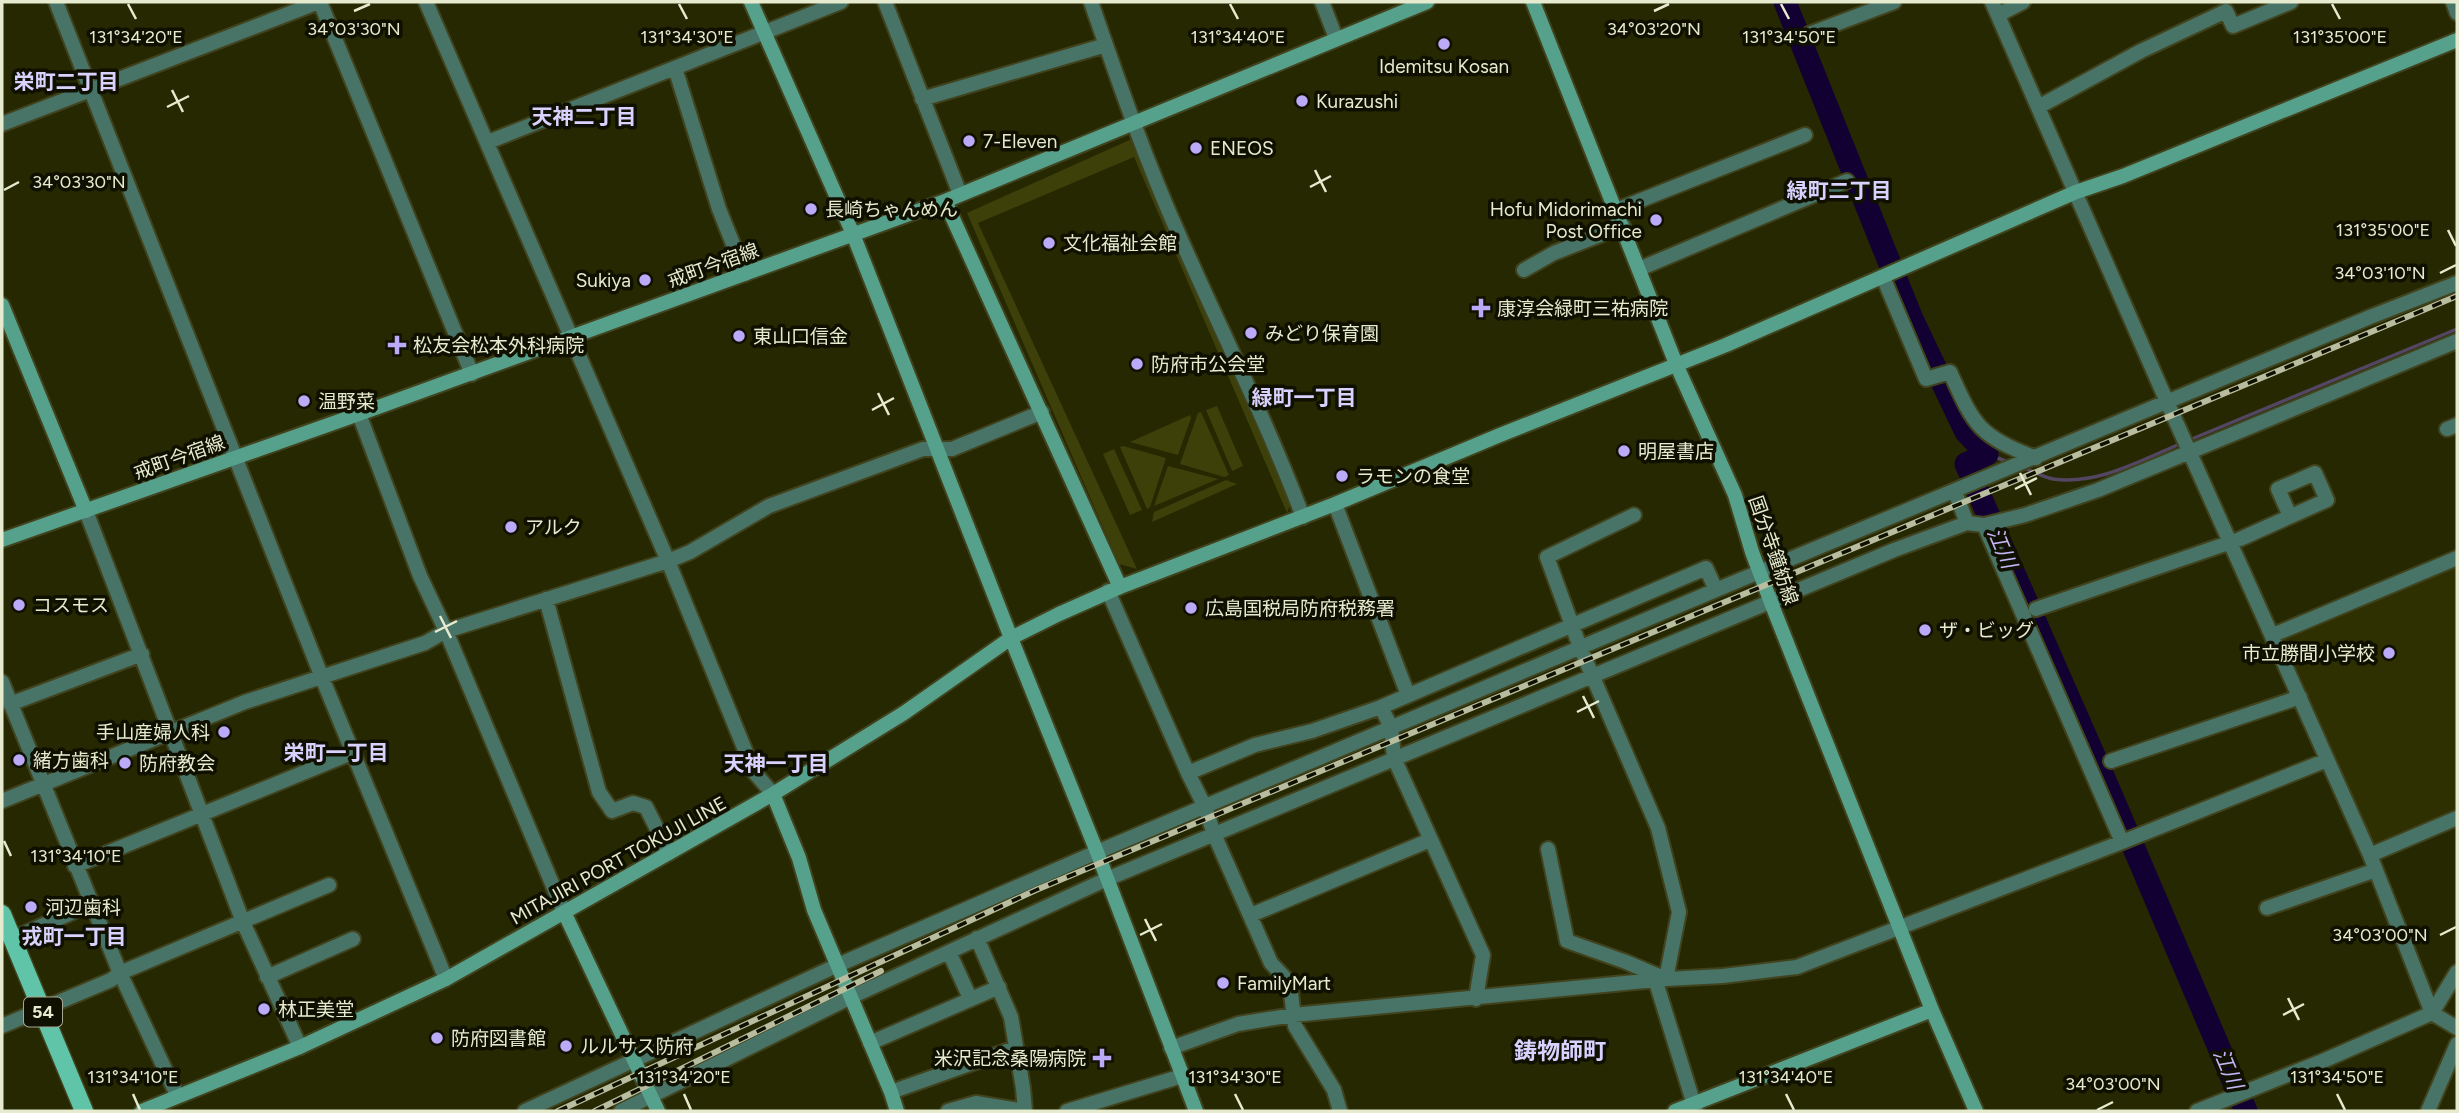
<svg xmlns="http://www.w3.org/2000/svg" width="2459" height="1113" viewBox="0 0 2459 1113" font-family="Figtree,'Noto Sans JP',sans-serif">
  <rect width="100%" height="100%" fill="#262801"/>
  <path fill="#2e3001" d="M2457 558V818L2370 855 2273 635Z"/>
  <path fill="#3d4009" d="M1134 138 1172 236 1291 503 1287 513 1134 157 978 223 1137 569 1119 564 967 213Z
    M1217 406 1243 466 1232 471 1206 410Z
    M1201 412 1229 475 1224 477 1180 464 1198 413Z
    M1190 415 1191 418 1178 455 1130 442Z
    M1123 446 1166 458 1150 507 1147 509 1120 447Z
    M1114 449 1142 510 1130 515 1103 454Z
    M1168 466 1218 479 1154 506Z
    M1226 480 1237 484 1152 522 1154 512Z"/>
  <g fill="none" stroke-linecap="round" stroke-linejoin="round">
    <path stroke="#524662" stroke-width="3.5" d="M2187 441 2457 329
      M1987 454 2008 462
      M2022 467C2032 471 2043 477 2053 479 2098 485 2140 461 2180 444"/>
    <path stroke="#130033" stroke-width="23" d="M1785 2 1912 319 1966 432 1987 454 1966 464 2110 792 2246 1111"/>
    <g stroke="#41431e" stroke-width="18">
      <path id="street" d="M56 2 321 675 446 979
        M320 2 472 374
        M426 2 668 561 754 772 773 794
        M885 2 960 194
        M1091 2C1118 80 1145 159 1179 235 1220 329 1267 421 1303 517
        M1322 2 1336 38
        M1992 2 2160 386 2370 855 2432 1013 2457 1028
        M2453 2 2457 13
        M1998 15 2023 2
        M1809 34 1894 2
        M675 68 719 209 745 274
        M922 99 1106 45
        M2040 106 2141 51 2226 11 2233 26 2291 2
        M2 124 319 2
        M488 142 841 2
        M1616 210 1805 135
        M1639 269 1847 181
        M1524 270 1554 253 1623 226
        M1883 277 1926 379 1950 372C1975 427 1978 435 2036 458
        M359 414 420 576 446 631 564 912
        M2447 429 2457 425
        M1955 492 1967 523
        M1335 504 1408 695
        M86 511 243 922 300 1047
        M1634 515 1547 557 1580 647 1658 828 1679 912 1666 979
        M1984 525 2122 842
        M1108 591 1188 773 1205 807 1214 834 1271 963 1285 978 1291 993 1295 1026 1334 1090 1340 1111
        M546 599 599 792 612 811 633 803 646 807 669 853
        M2036 609 2240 539 2327 500 2315 473 2278 489 2290 516
        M2273 635 2457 558
        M2 682 120 973 177 1095
        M10 704 142 654
        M1381 707 1391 727 1394 758 1483 955 1476 999
        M2111 761 2300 697
        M1188 773 1255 745 1312 731 1381 707 1706 568 1716 590
        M2 801 245 702 425 643 446 631 668 561 690 552 769 506 923 449H952L1042 412
        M1548 849 1567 941 1626 962 1666 979
        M2370 855 2457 818
        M75 866 354 752
        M2267 908 2376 870
        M1251 915 1430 840
        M977 938 1011 1017 1023 1088 1025 1111
        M12 939 91 904
        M949 952 970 998
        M267 977 353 939
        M1656 982 1696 1111
        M2 1026 111 980 120 973 329 885
        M870 1043 999 987
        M1171 1048 1238 1024 1293 1015 1666 979 1723 976 1797 967 2122 842 2327 760
        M891 1092 1015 1048
        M525 1111 838 965 1097 852 1716 590 2370 317 2457 283
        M621 1111 851 997 1107 879 1894 550 1967 523 1984 525 2025 515 2098 490 2457 341
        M948 1111 976 1103 1025 1111
        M1067 1111 1182 1076
        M2197 1111 2325 1060 2432 1013 2457 972
        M2428 1111 2457 1044"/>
    </g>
    <g stroke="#41431e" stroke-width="18">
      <path id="secondary" d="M751 2 853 234 1011 638 1097 852 1196 1111
        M1533 2 1676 364 1735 495 1752 552 1770 600 1932 1010 1976 1111
        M945 201 1120 587
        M2 305 86 511
        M2 540 359 414 945 201 1427 2
        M773 794 799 858 814 910 891 1092 897 1111
        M564 912 658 1111
        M142 1111 300 1047 446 979 773 794 904 713 1011 638 1059 614 1120 587 1335 504 1500 435 1726 345 2076 192 2123 176 2457 40
        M1675 1111 1932 1010"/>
    </g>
    <g stroke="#41431e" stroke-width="21">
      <path id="primary" d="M2 914 84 1111"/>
    </g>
    <use href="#street" stroke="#477467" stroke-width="14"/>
    <use href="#secondary" stroke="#56a18b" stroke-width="14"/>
    <use href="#primary" stroke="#60c4a8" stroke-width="18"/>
    <g stroke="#b9bd9f" stroke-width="6">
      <path id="rail" d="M558 1111 1036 890 2457 296
        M595 1111 881 971"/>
    </g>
    <use href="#rail" stroke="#0f1000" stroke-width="3.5" stroke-dasharray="10" stroke-linecap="butt"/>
  </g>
  <path fill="none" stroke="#e6eacf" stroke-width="2.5" d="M128 4 136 19M679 4 687 19M1230 4 1238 19M1781 4 1789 19M2332 4 2340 19M354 11 370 4M1654 11 1669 4M172 90 183 112M167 107 189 96M1315 170 1326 192M1310 187 1331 176M4 190 19 182M2448 230 2456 246M2440 273 2456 265M878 393 889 415M872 410 894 398M2020 473 2031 495M2015 489 2037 478M440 616 451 638M435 632 457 621M1583 696 1594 718M1577 712 1599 701M4 841 11 856M1145 919 1156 941M1140 935 1162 924M2440 935 2456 927M2288 998 2299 1020M2283 1015 2304 1004M133 1094 140 1110M684 1094 691 1110M1235 1094 1243 1110M1786 1094 1794 1110M2337 1094 2345 1110M2097 1110 2113 1102"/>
  <g fill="#baaaf7" stroke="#0f1000" stroke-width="2.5">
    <circle cx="1444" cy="44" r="7"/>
    <circle cx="1302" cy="101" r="7"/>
    <circle cx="969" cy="141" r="7"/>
    <circle cx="1196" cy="148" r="7"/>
    <circle cx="811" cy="209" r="7"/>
    <circle cx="1656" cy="220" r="7"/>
    <circle cx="1049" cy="243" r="7"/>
    <circle cx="645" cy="280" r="7"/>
    <path d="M1477.5 297.5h7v7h7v7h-7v7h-7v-7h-7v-7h7z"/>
    <circle cx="1251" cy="333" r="7"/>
    <circle cx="739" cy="336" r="7"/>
    <path d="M393.5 334.5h7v7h7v7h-7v7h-7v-7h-7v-7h7z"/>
    <circle cx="1137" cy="364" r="7"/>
    <circle cx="304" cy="401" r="7"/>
    <circle cx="1624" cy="451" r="7"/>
    <circle cx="1342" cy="476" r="7"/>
    <circle cx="511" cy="527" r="7"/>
    <circle cx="19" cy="605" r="7"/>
    <circle cx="1191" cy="608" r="7"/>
    <circle cx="1925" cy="630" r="7"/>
    <circle cx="2389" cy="653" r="7"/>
    <circle cx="224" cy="732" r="7"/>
    <circle cx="19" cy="760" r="7"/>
    <circle cx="125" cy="763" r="7"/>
    <circle cx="31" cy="907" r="7"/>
    <circle cx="1223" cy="983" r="7"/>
    <circle cx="264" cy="1009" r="7"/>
    <circle cx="437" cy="1038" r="7"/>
    <circle cx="566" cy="1046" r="7"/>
    <path d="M1098.5 1047.5h7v7h7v7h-7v7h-7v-7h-7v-7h7z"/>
  </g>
  <g text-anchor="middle" stroke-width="7" stroke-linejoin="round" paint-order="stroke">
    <rect fill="#0f1000" stroke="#a6a991" stroke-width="2" x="24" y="997.5" width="38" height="29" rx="5"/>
    <g font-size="18" font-weight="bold" fill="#e6eacf">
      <text x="43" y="1018">54</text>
    </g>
    <g font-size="19" fill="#e6eacf" stroke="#0f1000" text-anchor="start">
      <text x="1444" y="73" text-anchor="middle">Idemitsu Kosan</text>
      <text x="1316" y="108">Kurazushi</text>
      <text x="983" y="148">7-Eleven</text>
      <text x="1210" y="155">ENEOS</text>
      <text x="825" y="216">長崎ちゃんめん</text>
      <text x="1642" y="216" text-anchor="end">Hofu Midorimachi<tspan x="1642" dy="22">Post Office</tspan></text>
      <text x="1063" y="250">文化福祉会館</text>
      <text x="631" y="287" text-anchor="end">Sukiya</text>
      <text x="1497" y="315">康淳会緑町三祐病院</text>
      <text x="1265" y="340">みどり保育園</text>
      <text x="753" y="343">東山口信金</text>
      <text x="413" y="352">松友会松本外科病院</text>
      <text x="1151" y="371">防府市公会堂</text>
      <text x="318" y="408">温野菜</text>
      <text x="1638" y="458">明屋書店</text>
      <text x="1356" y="483">ラモンの食堂</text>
      <text x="525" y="534">アルク</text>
      <text x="33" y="612">コスモス</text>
      <text x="1205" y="615">広島国税局防府税務署</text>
      <text x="1939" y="637">ザ・ビッグ</text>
      <text x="2375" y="660" text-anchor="end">市立勝間小学校</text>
      <text x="210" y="739" text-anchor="end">手山産婦人科</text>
      <text x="33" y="767">緒方歯科</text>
      <text x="139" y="770">防府教会</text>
      <text x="45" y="914">河辺歯科</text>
      <text x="1237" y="990">FamilyMart</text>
      <text x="278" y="1016">林正美堂</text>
      <text x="451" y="1045">防府図書館</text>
      <text x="580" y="1053">ルルサス防府</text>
      <text x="1086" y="1065" text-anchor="end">米沢記念桑陽病院</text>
    </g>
    <g font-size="19" fill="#e6eacf" stroke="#0f1000">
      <text transform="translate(713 265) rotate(-20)" y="7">戒町今宿線</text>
      <text transform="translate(179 457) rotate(-20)" y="7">戒町今宿線</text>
      <text transform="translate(1774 550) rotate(71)" y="7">国分寺鐘紡線</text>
      <text transform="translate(618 860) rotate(-29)" y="7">MITAJIRI PORT TOKUJI LINE</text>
    </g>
    <g font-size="21" font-weight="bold" fill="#d9d2fe" stroke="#0f1000">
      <text x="66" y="89">栄町二丁目</text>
      <text x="584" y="124">天神二丁目</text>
      <text x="1839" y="198">緑町二丁目</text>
      <text x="1304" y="405">緑町一丁目</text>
      <text x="336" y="760">栄町一丁目</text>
      <text x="776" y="771">天神一丁目</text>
      <text x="74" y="944">戎町一丁目</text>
    </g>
    <g font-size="21" font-style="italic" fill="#c4b7f8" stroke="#0f1000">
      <text transform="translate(2002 548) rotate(67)" y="7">江川</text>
      <text transform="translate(2228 1069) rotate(67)" y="7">江川</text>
    </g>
    <g font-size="23" font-weight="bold" fill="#d9d2fe" stroke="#0f1000">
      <text x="1560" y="1059">鋳物師町</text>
    </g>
  </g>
  <g font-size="18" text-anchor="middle" fill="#e6eacf" stroke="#0f1000" stroke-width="7" stroke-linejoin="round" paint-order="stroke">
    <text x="354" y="35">34°03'30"N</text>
    <text x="1654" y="35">34°03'20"N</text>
    <text x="136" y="43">131°34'20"E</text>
    <text x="687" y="43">131°34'30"E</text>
    <text x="1238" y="43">131°34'40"E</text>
    <text x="1789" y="43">131°34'50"E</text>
    <text x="2340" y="43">131°35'00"E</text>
    <text x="79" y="188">34°03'30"N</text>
    <text x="2383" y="236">131°35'00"E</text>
    <text x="2380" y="279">34°03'10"N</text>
    <text x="76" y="862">131°34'10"E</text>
    <text x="2380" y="941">34°03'00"N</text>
    <text x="133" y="1083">131°34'10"E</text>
    <text x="684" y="1083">131°34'20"E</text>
    <text x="1235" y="1083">131°34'30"E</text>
    <text x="1786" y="1083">131°34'40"E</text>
    <text x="2337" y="1083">131°34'50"E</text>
    <text x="2113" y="1090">34°03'00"N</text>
  </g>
  <rect width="2459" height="1113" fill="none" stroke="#e6eacf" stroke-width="7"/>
</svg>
